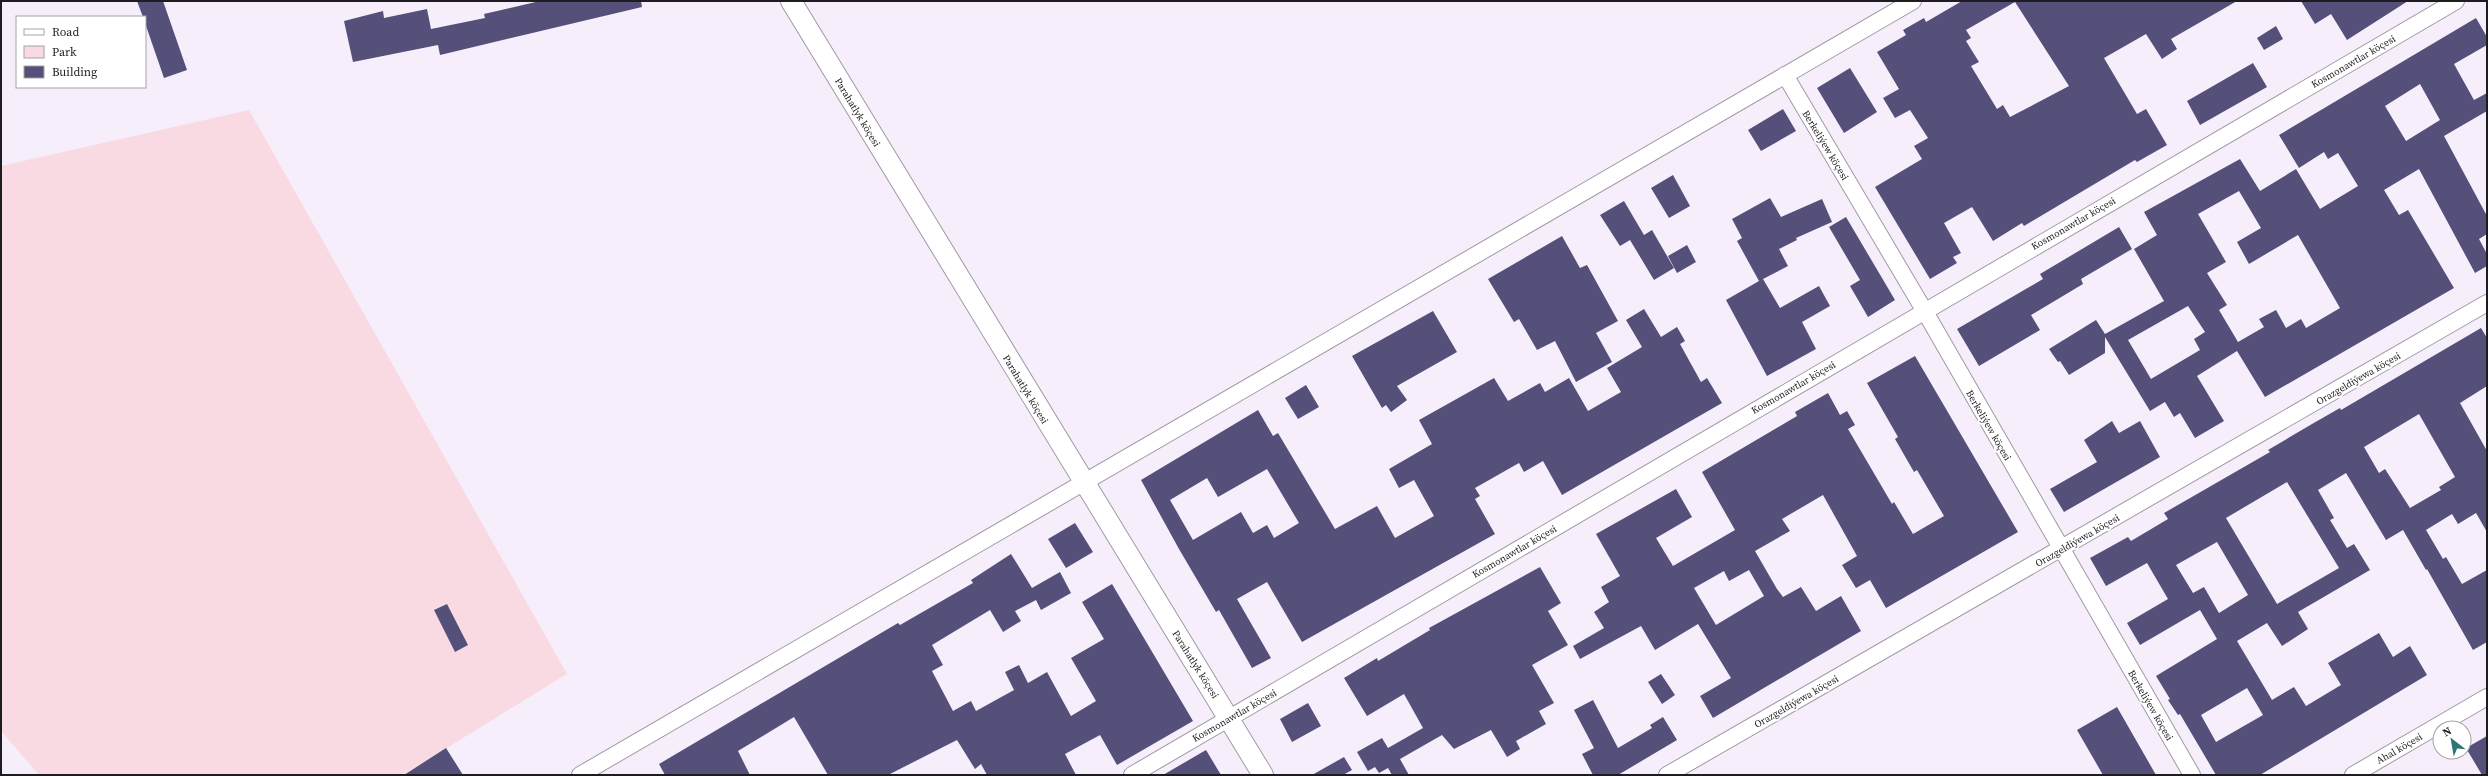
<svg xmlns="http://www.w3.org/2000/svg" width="2488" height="776" viewBox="0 0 2488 776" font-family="'Source Serif 4',serif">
  <rect width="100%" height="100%" fill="#f7eefc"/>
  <path fill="#f9dae2" d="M249 110 567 674 403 775H39L1 731V166Z"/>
  <path fill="#55507a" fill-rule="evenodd" d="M137 1H163L187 70 164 78 145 23V17H143Z
    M540 1H641L642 7 440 55 438 45 353 62 344 21 383 11 384 18 427 9 431 29 485 18 484 14Z
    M1962 1H2237L2171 39 2177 49 2162 59 2146 34 2104 58 2137 114 2146 109 2167 145 2137 162 2135 160 2024 226 2022 223 1993 241 1972 207 1944 223 1961 253 1953 257 1957 263 1930 279 1875 187 1922 159 1914 146 1928 138 1910 110 1895 118 1883 98 1899 89 1877 52 1906 35 1903 30 1924 18 1926 22ZM2015 2 2069 86 2010 117 2003 105 1997 109 1971 66 1979 62 1966 41 1971 38 1966 30Z
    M2301 1H2408L2347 40 2331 14 2315 24Z
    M2476 18 2487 37V45L2454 64 2474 100 2487 93V111L2444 136 2487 216V234L2479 239 2487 254V266L2475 273 2419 169 2384 190 2399 215 2408 210 2454 288 2265 397 2237 351 2197 376 2224 421 2195 438 2180 413 2174 417 2165 402 2150 411 2105 337V353L2069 375 2060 361 2058 362 2049 349 2096 320 2105 334 2164 301 2134 249 2157 235 2144 212 2240 159 2260 191 2296 169 2320 209 2358 186 2338 153 2328 159 2324 152 2299 168 2279 135ZM2420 84 2440 120 2406 141 2385 106ZM2239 191 2261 228 2237 242 2249 264 2298 235 2340 308 2306 328 2301 319 2286 328 2276 310 2259 319 2264 327 2238 342 2219 310 2227 305 2207 273 2226 262 2198 214ZM2188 306 2205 332 2194 339 2200 350 2151 379 2128 340Z
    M2276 26 2283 39 2264 50 2257 38Z
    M2253 63 2267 87 2200 125 2187 101Z
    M1850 68 1877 112 1844 133 1817 88Z
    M1783 109 1796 131 1761 151 1748 130Z
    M1673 175 1690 206 1669 218 1651 188Z
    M1770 198 1781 217 1822 199 1832 222 1796 238 1797 240 1779 249 1788 266 1763 279 1780 308 1819 286 1830 306 1802 322 1816 349 1767 376 1726 300 1759 281 1737 241 1742 238 1732 219Z
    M1624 201 1644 235 1652 230 1674 268 1654 280 1630 240 1620 246 1600 215Z
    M1846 217 1895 300 1868 317 1850 286 1860 280 1829 227Z
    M2119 227 2132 249 2081 279 2083 284 2031 315 2040 330 1979 366 1957 329 2043 279 2040 274Z
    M1562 236 1580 268 1587 265 1618 321 1596 333 1612 362 1576 382 1555 341 1537 350 1519 319 1514 322 1488 279Z
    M1687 245 1696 262 1677 273 1668 256Z
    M1644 309 1661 337 1677 327 1685 341 1680 344 1701 382 1707 378 1722 403 1562 495 1543 461 1524 472 1519 463 1475 488 1480 496 1475 499 1495 534 1302 642 1267 582 1237 599 1271 658 1252 668 1219 610 1216 612 1179 549 1141 480 1258 410 1273 436 1278 433 1335 529 1377 506 1395 538 1434 516 1414 480 1399 488 1389 469 1432 444 1419 420 1494 378 1508 401 1540 383 1545 392 1569 378 1588 411 1621 392 1607 368 1642 347 1626 320ZM1267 469 1299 523 1274 538 1267 525 1253 533 1241 512 1193 540 1170 500 1207 478 1218 497Z
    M1433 311 1457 352 1397 386 1407 400 1391 412 1386 405 1382 408 1352 356Z
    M2481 328 2487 338V386L2460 403 2487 451V532L2476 513 2458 524 2452 514 2426 530 2443 559 2446 557 2462 584 2487 570V642L2473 650 2427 569 2426 570 2403 530 2386 540 2346 473 2318 490 2334 518 2330 520 2347 548 2354 544 2370 570 2298 612 2308 629 2282 646 2267 623 2237 641 2272 700 2294 687 2306 706 2341 685 2328 663 2379 633 2393 657 2410 646 2427 675 2260 775H2216L2180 714 2178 715 2168 700 2170 699 2156 676 2217 639 2200 610 2140 645 2127 623 2168 599 2147 563 2106 586 2090 558 2128 537 2131 541 2168 519 2164 513 2270 452 2268 450 2312 424 2340 408 2341 410ZM2419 414 2455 477 2439 487 2441 490 2410 508 2385 469 2379 473 2364 447ZM2287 482 2339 568 2277 604 2226 518ZM2217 542 2248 595 2219 613 2204 587 2193 593 2176 565ZM2247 688 2263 715 2216 742 2201 715Z
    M1915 356 2018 532 1886 608 1870 580 1856 588 1842 565 1857 556 1823 495 1782 519 1790 531 1755 551 1777 589 1783 597 1801 587 1816 611 1841 596 1861 631 1713 718 1700 696 1731 678 1698 624 1655 650 1641 626 1580 659 1573 646 1604 628 1594 612 1609 602 1601 587 1620 576 1596 534 1676 489 1692 517 1656 538 1673 566 1735 530 1702 472 1797 416 1795 412 1828 393 1840 415 1847 411 1855 425 1848 429 1892 504 1894 502 1913 534 1944 516 1917 470 1914 472 1895 439 1898 437 1867 383ZM1749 570 1764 596 1716 625 1694 588 1724 571 1729 581Z
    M1306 385 1319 407 1298 419 1285 398Z
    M2112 421 2119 433 2140 421 2160 457 2064 512 2050 489 2097 462 2084 440Z
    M1075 523 1093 552 1066 568 1048 539Z
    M1011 554 1032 588 1060 572 1071 593 1041 610 1036 600 1015 611 1021 621 1003 632 990 610 932 645 943 665 932 671 953 711 971 701 976 711 1014 690 1005 672 1019 665 1028 683 1047 672 1071 716 1096 701 1071 658 1104 639 1082 602 1112 584 1193 721 1117 765 1100 735 1065 754 1076 775H987L981 764 975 769 957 740 888 775H828L794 717 738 751 750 775H665L659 764 898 623 900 625 973 583 971 580Z
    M1540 567 1561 603 1548 611 1568 645 1532 665 1554 703 1539 711 1546 724 1516 741 1520 749 1507 757 1491 730 1454 749 1442 735 1400 759 1409 775H1392L1388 768 1379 773 1375 767 1368 771 1357 752 1382 738 1388 748 1423 728 1404 694 1367 716 1344 678 1377 658 1378 661 1430 630 1429 628Z
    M447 604 468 645 455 652 434 610Z
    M1661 674 1675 695 1662 704 1648 682Z
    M1593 700 1618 748 1652 728 1650 725 1663 717 1677 740 1618 775H1593L1582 754 1594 748 1574 710Z
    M1308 703 1321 726 1292 742 1280 719Z
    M2117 707 2156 775H2103L2077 730Z
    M2487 736V775H2482L2466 748Z
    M446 748 463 775H404Z
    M1206 750 1221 775H1163Z
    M1344 757 1352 770 1343 775H1312Z"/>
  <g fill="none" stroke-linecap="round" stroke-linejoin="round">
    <g stroke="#a199a5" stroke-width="18">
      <path id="minor" d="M1785 75 1924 310 2192 775
        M580 775 1913 1
        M1132 775 2456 1
        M1667 775 2487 303
        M2353 775 2487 697"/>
    </g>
    <g stroke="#a199a5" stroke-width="22">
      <path id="tertiary" d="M791 1 1263 775"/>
    </g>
    <use href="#minor" stroke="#fff" stroke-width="16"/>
    <use href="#tertiary" stroke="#fff" stroke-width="20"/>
  </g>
  <g text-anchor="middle" stroke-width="4" stroke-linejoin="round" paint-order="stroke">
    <g font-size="10" fill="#1f1c21" stroke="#fff">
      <text transform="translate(2353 61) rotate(-30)" y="4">Kosmonawtlar köçesi</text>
      <text transform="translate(858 112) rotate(59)" y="4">Parahatlyk köçesi</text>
      <text transform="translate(1826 145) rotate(59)" y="4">Berkeliýew köçesi</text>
      <text transform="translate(2073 223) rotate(-30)" y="4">Kosmonawtlar köçesi</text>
      <text transform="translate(2358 378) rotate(-30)" y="4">Orazgeldiýewa köçesi</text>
      <text transform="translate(1793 387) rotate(-30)" y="4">Kosmonawtlar köçesi</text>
      <text transform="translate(1026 389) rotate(59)" y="4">Parahatlyk köçesi</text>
      <text transform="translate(1989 425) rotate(60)" y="4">Berkeliýew köçesi</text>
      <text transform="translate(2077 540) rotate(-30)" y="4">Orazgeldiýewa köçesi</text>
      <text transform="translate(1514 551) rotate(-30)" y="4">Kosmonawtlar köçesi</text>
      <text transform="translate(1196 664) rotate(58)" y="4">Parahatlyk köçesi</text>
      <text transform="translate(1796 701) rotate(-30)" y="4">Orazgeldiýewa köçesi</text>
      <text transform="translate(2151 705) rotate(60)" y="4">Berkeliýew köçesi</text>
      <text transform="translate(1234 715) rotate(-30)" y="4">Kosmonawtlar köçesi</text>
      <text transform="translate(2399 748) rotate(-30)" y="4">Ahal köçesi</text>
    </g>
  </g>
  <rect width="2488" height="776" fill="none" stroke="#1f1c21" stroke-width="4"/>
  <rect x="16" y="16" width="130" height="72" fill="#ffffff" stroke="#a5a4a6"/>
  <rect x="24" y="29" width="20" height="6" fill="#ffffff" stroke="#a5a4a6"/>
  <text x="52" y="36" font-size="12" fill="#1f1c21">Road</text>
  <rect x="24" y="46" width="20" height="12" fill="#f9dae2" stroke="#a5a4a6"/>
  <text x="52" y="56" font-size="12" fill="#1f1c21">Park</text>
  <rect x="24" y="66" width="20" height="12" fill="#55507a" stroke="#a5a4a6"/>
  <text x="52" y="76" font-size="12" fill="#1f1c21">Building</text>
  <g transform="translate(2452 740) rotate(329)"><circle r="19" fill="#ffffff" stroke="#a5a4a6"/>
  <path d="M0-3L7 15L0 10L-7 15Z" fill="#2d7673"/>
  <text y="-6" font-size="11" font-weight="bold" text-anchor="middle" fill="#1f1c21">N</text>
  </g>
</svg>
